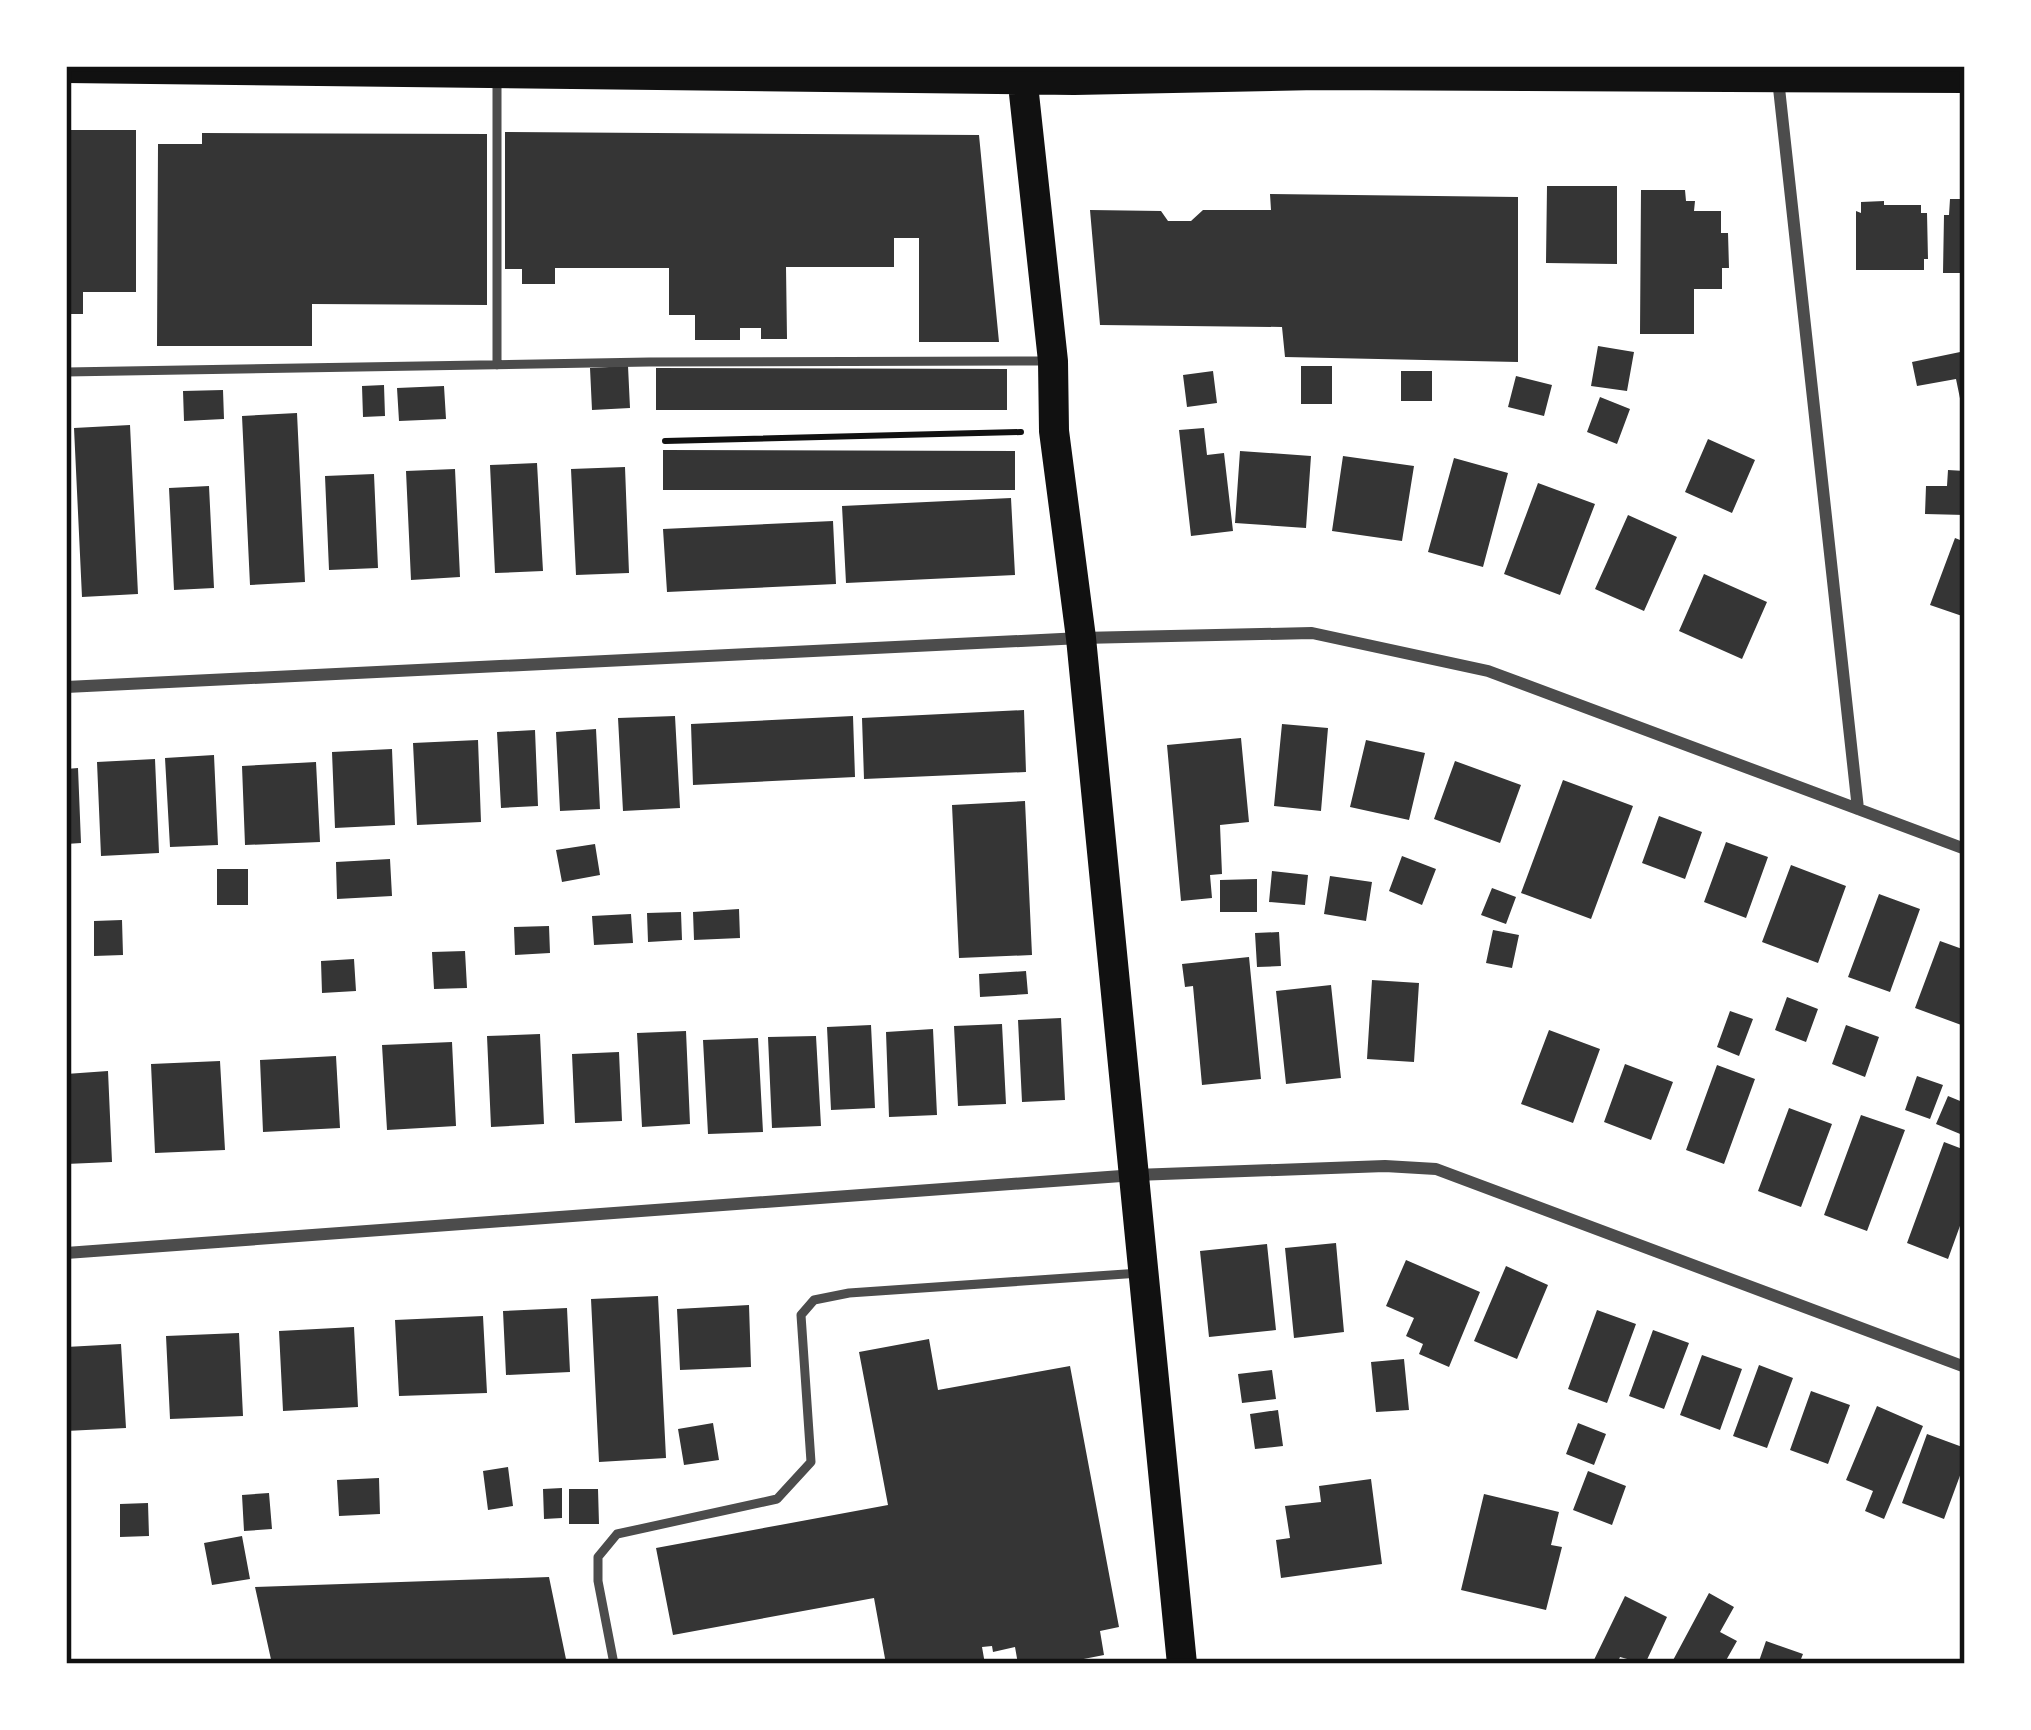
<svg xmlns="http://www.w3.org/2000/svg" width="2031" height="1730" viewBox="0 0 2031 1730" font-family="'Noto Sans',sans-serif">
  <rect width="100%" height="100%" fill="#fff"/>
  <path fill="#353535" d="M66 130H136V292H83V314H66Z
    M505 132 979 135 999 342H919V238H894V267H786L787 339H761V328H740V340H695V315H669V268H555V284H522V269H505Z
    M202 133 487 134V305L312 304V346H157L158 144H202Z
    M1547 186H1617V264L1546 263Z
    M1641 190H1685L1686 201H1695L1694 211H1721V233H1728L1729 268H1722V289H1694V334H1640Z
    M1270 194 1518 197V362L1285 357 1282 327 1100 325 1090 210 1161 211 1168 221H1191L1203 210H1271Z
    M1950 199H1965V273H1943L1944 215H1949Z
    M1884 201V205H1921V213H1927L1928 259H1924V270H1856V211L1861 213V202Z
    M1598 346 1634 352 1627 391 1591 386Z
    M1965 351V412L1963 413 1956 379 1917 386 1912 362Z
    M628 366 630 408 592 410 590 368Z
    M1301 366H1332V404H1301Z
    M656 368 1007 369V410H656Z
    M1213 371 1217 403 1187 407 1183 375Z
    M1401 371H1432V401H1401Z
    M1516 376 1552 385 1544 416 1508 407Z
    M384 385 385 416 363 417 362 386Z
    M444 386 446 419 399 421 397 388Z
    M223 390 224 419 184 421 183 391Z
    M1600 397 1630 409 1617 444 1587 432Z
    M297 413 305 582 250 585 242 416Z
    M130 425 138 594 82 597 74 428Z
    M1204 428 1207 455 1224 453 1233 531 1191 536 1179 430Z
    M1708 439 1755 460 1732 513 1685 492Z
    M663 450 1015 451V490H663Z
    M1240 451 1311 456 1306 528 1235 523Z
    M1343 456 1414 466 1402 541 1332 531Z
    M1454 458 1508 473 1483 567 1428 552Z
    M537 463 543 571 495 573 490 465Z
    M625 467 629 573 576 575 571 469Z
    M455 469 460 577 411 580 406 471Z
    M1948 470 1965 471V515L1925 514 1926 486H1947Z
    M374 474 378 568 329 570 325 476Z
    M1538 483 1595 504 1560 595 1504 574Z
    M209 486 214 588 174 590 169 488Z
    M1011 498 1015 575 846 583 842 506Z
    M1628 515 1677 537 1644 611 1595 589Z
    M833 521 836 584 667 592 663 529Z
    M1955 538 1965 542V617L1930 605Z
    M1704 574 1767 602 1742 659 1679 631Z
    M1024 710 1026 772 864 779 862 718Z
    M675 716 680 808 623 811 618 718Z
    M853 716 855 777 693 785 691 724Z
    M1282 724 1328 728 1321 811 1274 806Z
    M596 729 600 809 560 811 556 732Z
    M535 730 538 806 501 808 497 732Z
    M1241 738 1249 822 1220 825 1222 874 1210 875 1212 898 1181 901 1167 745Z
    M478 740 481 822 417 825 413 743Z
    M1366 740 1425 753 1409 820 1350 807Z
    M392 749 395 825 335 828 332 752Z
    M214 755 218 845 170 847 165 758Z
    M155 759 159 853 101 856 97 762Z
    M1455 761 1521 785 1500 843 1434 819Z
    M316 762 320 842 245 845 242 766Z
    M78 768 81 843 66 844V769Z
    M1563 780 1633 806 1591 919 1521 893Z
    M1025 801 1032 955 959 958 952 805Z
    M1659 816 1702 832 1685 879 1642 863Z
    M1726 842 1768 857 1746 918 1704 902Z
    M595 844 600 875 562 882 556 850Z
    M1402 856 1436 869 1422 905 1389 891Z
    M390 859 392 896 337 899 336 862Z
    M1791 865 1846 886 1818 963 1762 942Z
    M217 869H248V905H217Z
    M1272 871 1308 875 1305 905 1269 902Z
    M1330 876 1372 882 1366 921 1324 914Z
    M1257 879V912H1220V880Z
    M1492 888 1516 897 1506 924 1481 915Z
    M1879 894 1920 909 1890 992 1848 977Z
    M739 909 740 938 694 940 693 912Z
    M681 912 682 940 648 942 647 913Z
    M631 914 633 943 594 945 592 916Z
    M122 920 123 955 94 956V921Z
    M549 926 550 953 515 955 514 927Z
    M1493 930 1519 935 1512 968 1486 963Z
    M1279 932 1281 966 1257 967 1255 933Z
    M1940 941 1965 950 1964 1026 1915 1008Z
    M465 951 467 988 434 989 432 952Z
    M1249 957 1261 1079 1202 1085 1193 986 1185 987 1182 964Z
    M354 959 356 991 322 993 321 961Z
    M1026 971 1028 994 980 997 979 974Z
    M1372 980 1419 983 1414 1062 1367 1059Z
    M1331 985 1341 1078 1286 1084 1276 991Z
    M1787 997 1818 1009 1806 1042 1775 1030Z
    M1730 1011 1753 1019 1739 1056 1717 1047Z
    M1061 1018 1065 1100 1022 1102 1018 1020Z
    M1002 1024 1006 1104 958 1106 954 1026Z
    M871 1025 875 1108 831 1110 827 1027Z
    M1846 1025 1879 1037 1865 1077 1832 1064Z
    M933 1029 937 1115 889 1117 886 1032Z
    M1549 1030 1600 1049 1573 1123 1521 1104Z
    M686 1031 690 1124 642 1127 637 1033Z
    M540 1034 544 1124 491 1127 487 1036Z
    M816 1036 821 1126 772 1128 768 1037Z
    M758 1038 763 1132 708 1134 703 1040Z
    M452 1042 456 1126 387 1130 382 1045Z
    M619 1052 622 1121 575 1123 572 1054Z
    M336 1056 340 1128 263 1132 260 1060Z
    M220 1061 225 1150 155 1153 151 1064Z
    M1625 1064 1673 1082 1651 1140 1604 1122Z
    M1717 1065 1755 1079 1724 1164 1686 1150Z
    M108 1071 112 1162 66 1164V1074Z
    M1917 1076 1943 1085 1930 1119 1905 1110Z
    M1948 1096 1965 1103V1136L1936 1124Z
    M1789 1108 1832 1124 1801 1207 1758 1191Z
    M1861 1115 1905 1130 1867 1231 1824 1215Z
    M1944 1142 1965 1150V1212L1948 1259 1907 1243Z
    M1336 1243 1344 1332 1294 1338 1285 1248Z
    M1267 1244 1276 1330 1209 1337 1200 1251Z
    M1406 1260 1480 1292 1449 1367 1419 1354 1423 1344 1406 1336 1414 1318 1386 1306Z
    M1506 1266 1548 1285 1517 1359 1474 1341Z
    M658 1296 666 1458 599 1462 591 1299Z
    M749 1305 751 1367 680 1370 677 1309Z
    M567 1308 570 1372 506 1375 503 1311Z
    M1597 1310 1636 1324 1607 1403 1568 1389Z
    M483 1316 487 1393 399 1396 395 1320Z
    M354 1327 358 1407 283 1411 279 1331Z
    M1653 1330 1689 1343 1664 1409 1629 1396Z
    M239 1333 243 1416 170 1419 166 1336Z
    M929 1339 938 1390 1070 1366 1119 1627 1100 1631 1104 1655 1058 1664H1018L1015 1647 993 1652 992 1646 982 1647 985 1664H886L874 1598 673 1635 656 1548 888 1505 859 1352Z
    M121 1344 126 1428 66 1431V1347Z
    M1702 1355 1742 1369 1720 1430 1680 1415Z
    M1404 1359 1409 1410 1376 1412 1371 1362Z
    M1759 1365 1793 1378 1767 1448 1733 1436Z
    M1272 1370 1276 1399 1242 1403 1238 1374Z
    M1811 1391 1850 1405 1828 1464 1790 1450Z
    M1877 1406 1923 1426 1884 1519 1865 1511 1873 1491 1846 1480Z
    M1278 1410 1283 1446 1255 1449 1250 1414Z
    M713 1423 719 1460 684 1465 678 1429Z
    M1578 1423 1606 1434 1594 1465 1566 1454Z
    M1927 1434 1965 1448V1462L1944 1519 1902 1503Z
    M508 1467 513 1506 488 1510 483 1471Z
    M1588 1471 1626 1486 1612 1525 1573 1510Z
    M379 1478 380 1514 339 1516 337 1480Z
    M1371 1479 1382 1564 1281 1578 1276 1540 1290 1538 1285 1506 1321 1502 1319 1486Z
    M562 1488V1518L544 1519 543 1489Z
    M569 1489H598L599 1524H569Z
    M269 1493 272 1529 244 1531 242 1495Z
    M1484 1494 1559 1512 1551 1545 1562 1547 1546 1610 1461 1590Z
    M148 1503 149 1536 120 1537V1504Z
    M242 1536 250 1579 212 1585 204 1543Z
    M549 1577 567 1664H272L255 1587Z
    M1709 1593 1734 1607 1720 1632 1737 1641 1724 1664H1671Z
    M1625 1596 1667 1617 1645 1664 1620 1657 1617 1664H1592Z
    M1766 1641 1803 1654 1799 1664H1758Z"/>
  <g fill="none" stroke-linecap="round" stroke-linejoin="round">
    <path stroke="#111" stroke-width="6" d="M665 441 1021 432"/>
    <path stroke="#4c4c4c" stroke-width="9" d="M497 78V365
      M66 372 649 362 1045 361
      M614 1664 598 1581V1557L617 1534 777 1499 811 1462 801 1315 814 1300 849 1293 1140 1273"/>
    <path stroke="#4c4c4c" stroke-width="12" d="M1778 79 1858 809
      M66 687 1081 638 1312 633 1488 671 1965 849
      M66 1253 1135 1175 1385 1166 1436 1169 1965 1367"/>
    <path stroke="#111" stroke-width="30" d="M1021 66 1053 361 1054 431 1081 638 1182 1664
      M66 68 1074 80 1318 75 1965 78"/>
  </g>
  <rect width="2031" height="1730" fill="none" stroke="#ffffff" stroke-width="138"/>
  <rect x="69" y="69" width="1893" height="1592" fill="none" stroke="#111" stroke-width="4.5"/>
</svg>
